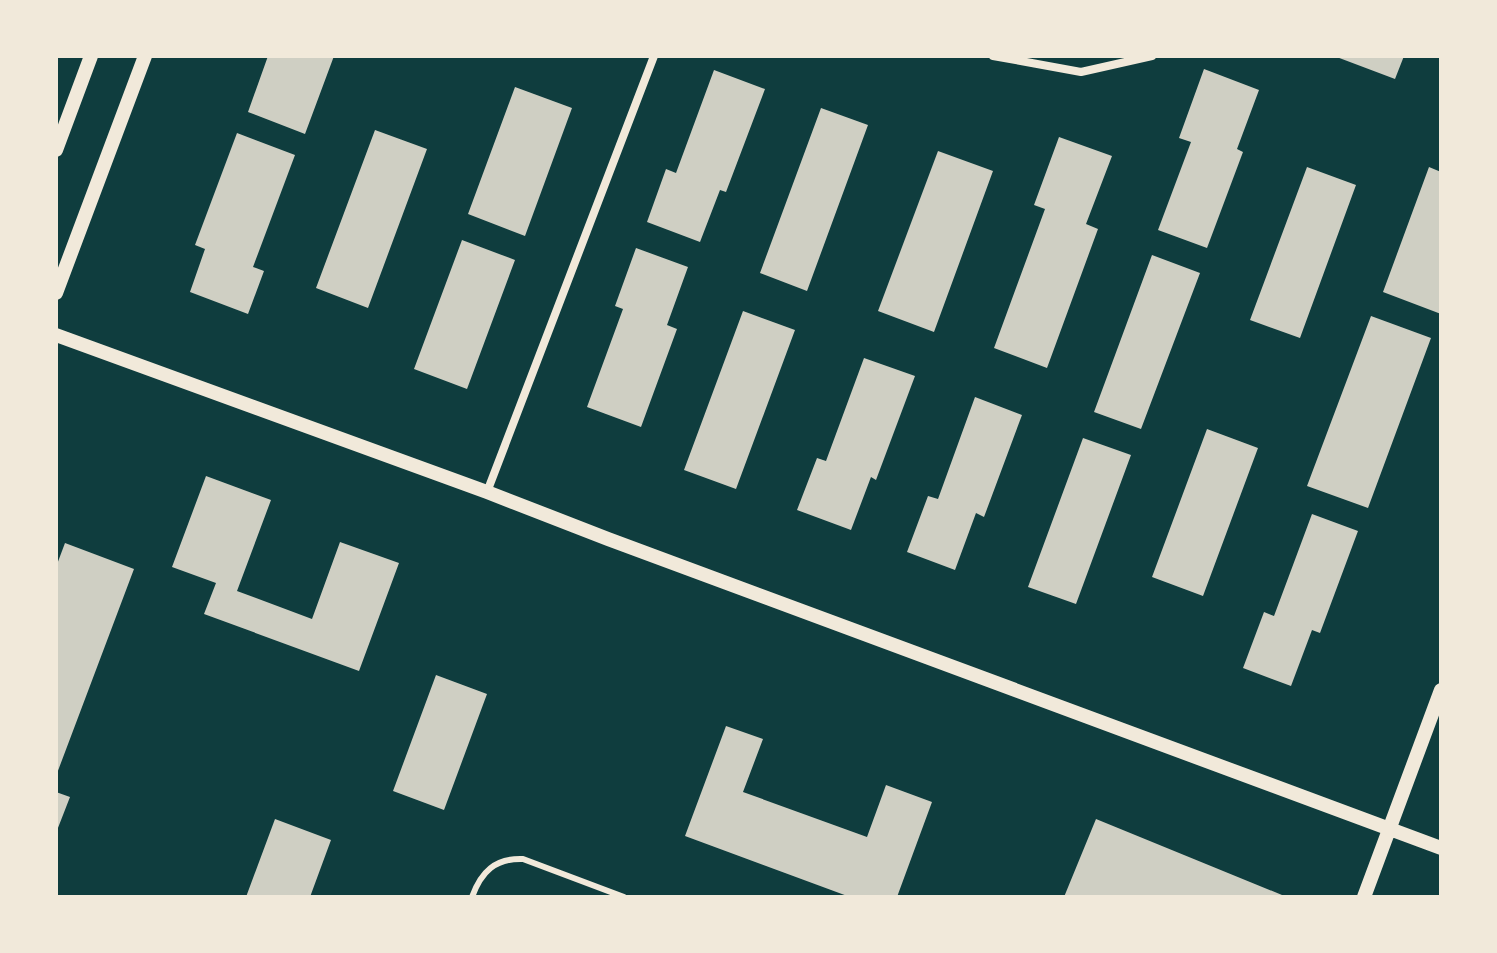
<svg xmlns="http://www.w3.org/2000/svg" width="1497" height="953" viewBox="0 0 1497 953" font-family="'Exo 2',sans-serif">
  <rect width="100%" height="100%" fill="#0f3d3e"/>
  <path fill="#cfcfc3" d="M268 56H334L305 134 248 112Z
    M1334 56H1404L1395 79Z
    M1204 69 1259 90 1237 149 1243 152 1207 248 1158 230 1191 142 1179 138Z
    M714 70 765 89 726 192 720 190 700 242 647 222 666 169 676 173Z
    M515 87 572 108 525 236 468 214Z
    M821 108 868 125 807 291 760 273Z
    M375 130 427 149 368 308 316 288Z
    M237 133 295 155 253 267 264 271 248 314 190 292 205 249 195 245Z
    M1059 137 1112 156 1086 224 1098 229 1047 368 994 348 1045 209 1034 205Z
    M938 151 993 171 934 332 878 311Z
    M1307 167 1356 185 1300 338 1250 320Z
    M1429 167 1441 172V314L1383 292Z
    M462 240 515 260 467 389 414 369Z
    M636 248 688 267 667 325 677 329 641 427 587 407 623 309 615 306Z
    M1152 255 1200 273 1141 429 1094 412Z
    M743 311 795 330 736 489 684 470Z
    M1371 316 1431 338 1368 508 1307 486Z
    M864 358 915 376 876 480 871 477 851 530 797 510 817 458 826 461Z
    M975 397 1022 415 984 517 976 513 955 570 907 552 928 496 938 499Z
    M1207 429 1258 448 1203 596 1152 577Z
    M1083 438 1131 455 1076 604 1028 587Z
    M206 476 271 500 237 591 312 619 340 542 399 563 359 671 204 614 216 583 172 567Z
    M1312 514 1358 531 1320 633 1312 630 1291 686 1243 668 1264 612 1274 616Z
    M65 543 134 569 56 776V567Z
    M436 675 487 694 444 810 393 791Z
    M726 726 763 739 743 792 867 837 886 785 932 802 897 897H850L685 836Z
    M56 792 70 797 56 833Z
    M275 819 331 840 310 897H246Z
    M1096 819 1282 895 1281 897H1064Z"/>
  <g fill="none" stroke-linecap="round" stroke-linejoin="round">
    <path stroke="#f1e9da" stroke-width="6" d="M472 897C481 872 495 858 523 859L624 897"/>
    <path stroke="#f1e9da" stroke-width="8" d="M993 56 1081 72 1152 56
      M487 492 654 56"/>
    <path stroke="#f1e9da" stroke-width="14" d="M56 150 91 56
      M56 293 145 56
      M56 335 487 492 608 539 1441 848
      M1364 897 1441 690"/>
  </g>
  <rect width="1497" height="953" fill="none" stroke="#f1e9da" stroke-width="116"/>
</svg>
